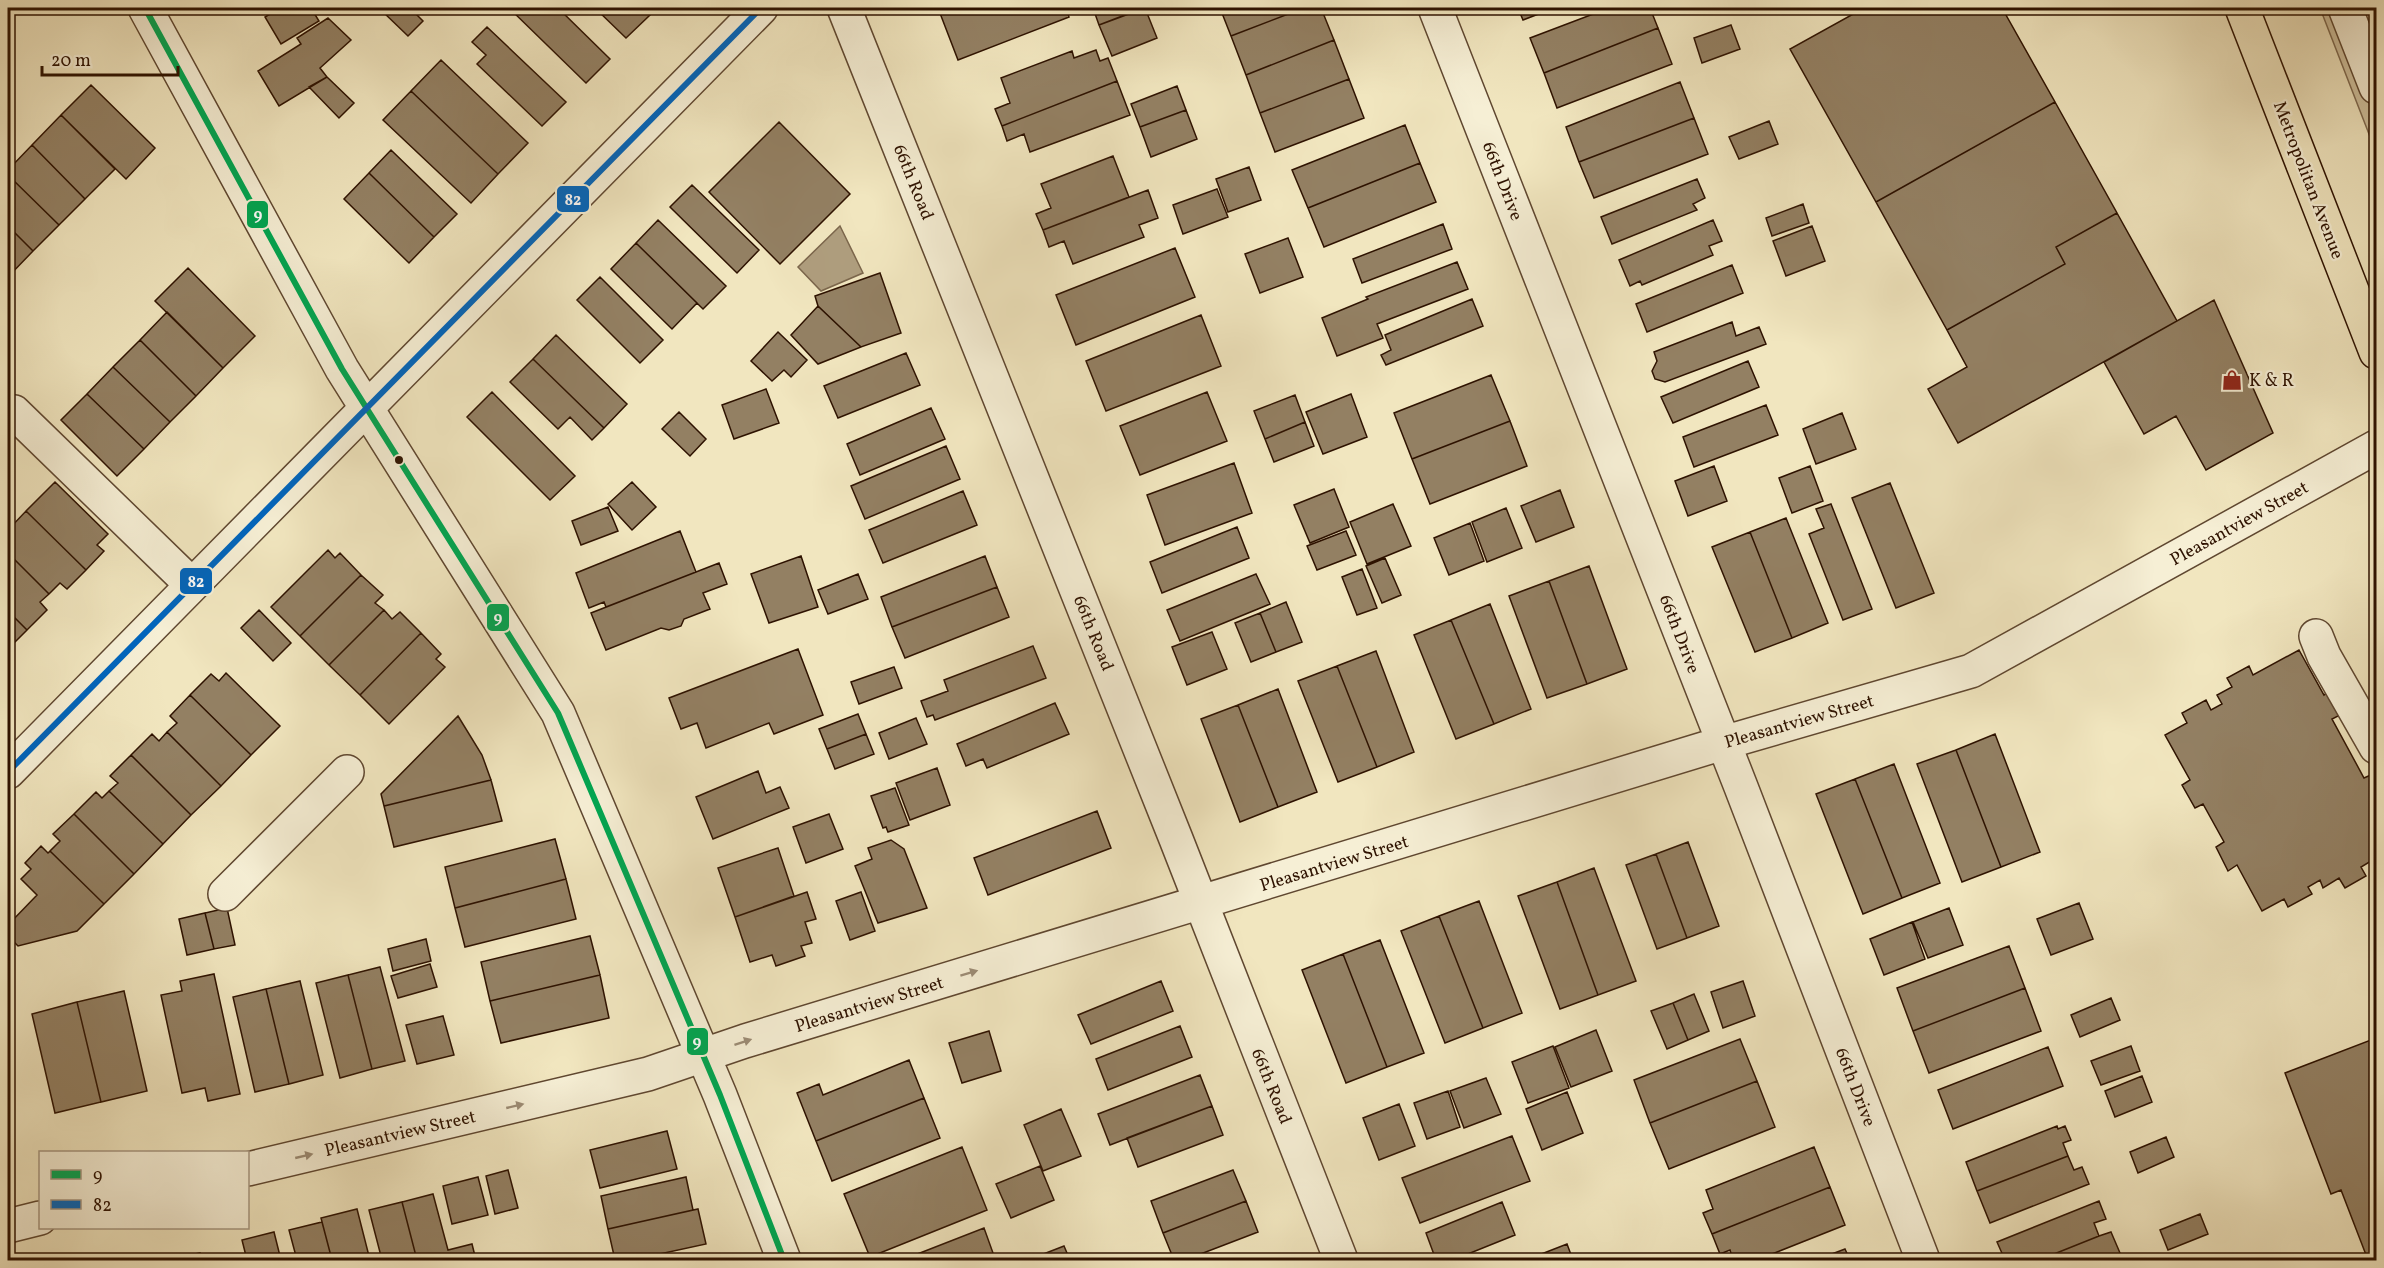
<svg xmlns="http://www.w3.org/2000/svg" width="2384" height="1268" viewBox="0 0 2384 1268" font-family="Vollkorn,serif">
  <rect width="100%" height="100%" fill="#f1e6bf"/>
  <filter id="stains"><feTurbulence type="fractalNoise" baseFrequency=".00333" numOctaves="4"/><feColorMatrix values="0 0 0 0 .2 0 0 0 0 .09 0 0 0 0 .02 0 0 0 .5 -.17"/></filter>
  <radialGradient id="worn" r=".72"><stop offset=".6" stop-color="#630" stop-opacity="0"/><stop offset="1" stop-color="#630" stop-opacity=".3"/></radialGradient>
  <path fill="#d0c29f" stroke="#7f6a50" stroke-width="1.5" d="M2320 8H2376V152Z"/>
  <path fill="#af9e7e" stroke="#7b664c" stroke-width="1.5" d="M840 226 863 273 821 291 798 267Z"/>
  <path fill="#938063" stroke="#2e1200" stroke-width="1.5" d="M280 8H311L319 21 281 44 265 17Z
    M383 8H410L423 21 408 36 381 10Z
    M509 8H558L610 59 586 83Z
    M595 8H642L650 15 626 38Z
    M938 8H1066L1069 17 958 60Z
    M1093 8H1143L1099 25Z
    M1145 8 1157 38 1112 56 1099 25Z
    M1220 8H1304L1231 36Z
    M1304 8H1321L1334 40 1246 75 1231 36Z
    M1518 8H1554L1523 20Z
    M1609 8H1650L1658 28 1544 73 1530 38Z
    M1864 8H2002L2055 102 1876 202 1790 49Z
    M328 18 351 40 320 68 327 77 279 106 258 71 301 44 297 38Z
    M1731 25 1740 49 1702 63 1694 38Z
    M487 27 566 102 542 126 477 64 486 55 472 42Z
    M1658 28 1672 64 1557 108 1544 73Z
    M1334 40 1349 79 1260 113 1246 75Z
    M1096 50 1100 61 1108 58 1117 81 1002 126 995 109 1010 103 1001 78 1072 51 1074 58Z
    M441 60 528 143 498 174 411 91Z
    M327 77 354 103 339 118 309 87Z
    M1349 79 1364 118 1275 152 1260 113Z
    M1117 81 1130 115 1030 152 1024 134 1007 141 1002 126Z
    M1680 82 1694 118 1579 162 1566 127Z
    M91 85 155 148 126 179 61 115Z
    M1177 86 1186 110 1140 127 1131 104Z
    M411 91 498 174 471 203 383 120Z
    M2055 102 2117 213 2056 247 2065 264 1947 330 1876 202Z
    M1186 110 1197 139 1151 157 1140 127Z
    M61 115 115 169 85 199 32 145Z
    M1694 118 1708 154 1594 198 1579 162Z
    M1769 121 1778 144 1739 159 1729 137Z
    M779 122 850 194 780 264 709 192Z
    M1405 125 1420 163 1308 208 1292 170Z
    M32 145 85 199 59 225 8 175V170Z
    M391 150 457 214 434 237 369 173Z
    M1113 156 1129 197 1043 230 1036 214 1051 208 1041 184Z
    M1420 163 1436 202 1324 247 1308 208Z
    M1249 167 1261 200 1228 212 1216 179Z
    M369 173 434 237 409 263 344 199Z
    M8 175 59 225 33 251 8 226Z
    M1697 179 1705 198 1693 204 1697 210 1612 244 1601 217Z
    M692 185 759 250 737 273 670 207Z
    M1217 189 1228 217 1183 234 1173 205Z
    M1148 190 1158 218 1139 225 1144 237 1073 264 1064 241 1049 247 1043 230Z
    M1803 204 1809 223 1772 236 1766 218Z
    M2117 213 2177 321 1958 443 1928 389 1967 367 1947 330 2065 264 2056 247Z
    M658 220 726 286 703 309 636 243Z
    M1713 220 1722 241 1709 246 1713 255 1642 285 1640 281 1630 286 1619 260Z
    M1443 224 1452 249 1362 283 1353 259Z
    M8 226 33 251 8 277Z
    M1812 226 1825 261 1786 276 1773 241Z
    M1288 238 1303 277 1260 293 1245 254Z
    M636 243 697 303 672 329 611 269Z
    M1175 248 1195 297 1076 345 1056 295Z
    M1457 262 1468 289 1377 324 1383 338 1337 356 1322 318 1368 299 1366 297Z
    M1732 265 1743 293 1647 332 1636 304Z
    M188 268 255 336 223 368 155 301Z
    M880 273 901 333 861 347 818 306 815 296Z
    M600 277 663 340 640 363 577 300Z
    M1472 299 1483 326 1386 365 1381 355 1391 350 1385 335Z
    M2214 300 2273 433 2206 470 2176 416 2144 434 2104 362Z
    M818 306 861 347 818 364 791 335Z
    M167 312 223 368 196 396 140 340Z
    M1201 315 1221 366 1106 411 1086 361Z
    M1732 322 1736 336 1759 327 1766 344 1665 382 1655 379 1652 371 1657 361 1654 352Z
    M778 332 807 360 791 377 784 370 772 381 751 361Z
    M556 335 627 404 604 428 533 359Z
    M140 340 196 396 170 422 113 367Z
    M906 353 920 385 838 418 824 386Z
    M533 359 604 428 592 440 570 417 558 429 510 382Z
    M1748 361 1759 387 1673 423 1661 397Z
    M113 367 170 422 144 449 87 394Z
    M1491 375 1510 421 1412 459 1394 413Z
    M766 389 779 423 734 439 722 405Z
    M492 392 575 476 550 500 467 417Z
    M1207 392 1227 441 1140 475 1120 426Z
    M87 394 144 449 117 476 61 420Z
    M1351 394 1367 437 1323 454 1306 412Z
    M1295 395 1305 422 1265 439 1254 411Z
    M1766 405 1778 435 1694 467 1683 437Z
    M931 408 945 439 860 475 847 444Z
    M679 412 706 439 690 456 662 429Z
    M1842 413 1856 449 1816 464 1803 429Z
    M1510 421 1527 466 1430 504 1412 459Z
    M1305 422 1314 446 1274 462 1265 439Z
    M946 446 960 479 865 519 851 486Z
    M1234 463 1252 513 1165 545 1147 495Z
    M1714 466 1727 501 1688 516 1675 481Z
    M1810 466 1823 501 1792 513 1779 478Z
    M55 482 108 534 97 545 104 551 86 570 26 511Z
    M632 482 656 507 632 530 608 504Z
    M1890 483 1934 593 1896 608 1852 498Z
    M1334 489 1349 527 1310 543 1294 505Z
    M1560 490 1574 527 1536 542 1521 506Z
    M963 491 977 525 883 563 869 530Z
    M1393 504 1411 546 1367 564 1350 522Z
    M1831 504 1872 609 1843 620 1809 534 1824 528 1816 509Z
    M608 507 618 531 581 545 572 521Z
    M1506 508 1522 548 1487 562 1472 522Z
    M26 511 86 570 67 589 60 583 49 594 8 553V530Z
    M1786 518 1828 623 1792 638 1750 532Z
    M1470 523 1484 561 1449 575 1434 538Z
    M1237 527 1249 558 1162 593 1150 562Z
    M680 531 696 572 606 607 604 602 589 608 576 573Z
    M1346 531 1356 555 1317 570 1307 546Z
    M1750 532 1792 638 1755 652 1712 547Z
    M328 550 335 558 340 553 361 575 300 636 271 607Z
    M8 553 49 594 40 602 47 610 27 630 8 611Z
    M801 556 818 607 769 623 751 574Z
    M985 556 997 587 892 627 881 597Z
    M1385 558 1401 595 1382 603 1366 566Z
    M719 563 727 584 703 593 710 609 684 619 681 626 669 630 661 628 606 650 591 613Z
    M1589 566 1627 669 1587 684 1549 581Z
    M1362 569 1377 608 1357 615 1342 577Z
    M858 574 868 599 828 614 818 590Z
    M1256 574 1270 604 1180 641 1167 610Z
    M361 575 383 595 375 603 384 610 329 665 300 636Z
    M1549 581 1587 684 1547 698 1509 596Z
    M997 587 1009 617 905 658 892 627Z
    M1286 602 1302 642 1276 652 1260 613Z
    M1490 604 1531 709 1494 724 1451 620Z
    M259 610 291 643 273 661 241 628Z
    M384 610 392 619 400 612 421 633 360 695 329 665Z
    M8 611 27 630 8 649Z
    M1260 613 1276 652 1251 662 1235 623Z
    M1451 620 1494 724 1456 739 1414 635Z
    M1212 632 1227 669 1187 685 1172 647Z
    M421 633 441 654 436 659 445 667 389 724 360 695Z
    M1033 646 1046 678 935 720 933 715 927 717 921 701 948 691 944 680Z
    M798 649 823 715 774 734 769 723 706 748 697 723 681 729 669 698Z
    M2299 650 2324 695 2329 691 2342 714 2332 719 2364 778 2373 774 2376 781V858L2361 867 2366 876 2345 888 2339 878 2323 888 2320 880 2308 887 2312 894 2288 907 2284 899 2262 911 2237 865 2228 871 2216 847 2224 842 2203 804 2195 808 2182 785 2190 780 2165 735 2187 723 2182 713 2206 700 2211 710 2222 704 2217 695 2232 687 2227 678 2249 666 2253 675Z
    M1376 651 1414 752 1377 767 1337 666Z
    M1337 666 1377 767 1338 782 1298 681Z
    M894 667 902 688 859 704 851 682Z
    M226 673 280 726 251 755 190 695 211 674 219 681Z
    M1278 689 1317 792 1278 807 1238 705Z
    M190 695 251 755 221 786 167 732 177 723 170 716Z
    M1055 703 1069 734 987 768 983 759 966 766 957 744Z
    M1238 705 1278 807 1240 822 1201 719Z
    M858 714 866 734 827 749 819 729Z
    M458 716 482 755 491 780 384 806 381 794Z
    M916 718 927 744 889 759 879 733Z
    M167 732 221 786 191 815 131 755 152 734 159 741Z
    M866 734 874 754 835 769 827 749Z
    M1995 734 2040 852 2001 867 1956 750Z
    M1956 750 2001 867 1962 882 1917 764Z
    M131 755 191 815 163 844 109 791 118 783 110 776Z
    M1894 764 1940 883 1902 898 1855 779Z
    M937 768 950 805 910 820 896 783Z
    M758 771 766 793 780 787 789 808 713 839 696 797Z
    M1855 779 1902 898 1863 914 1816 794Z
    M491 780 502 821 394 847 384 806Z
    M895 788 909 825 888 832 886 827 883 828 871 796Z
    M109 791 163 844 134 874 74 814 96 792 102 798Z
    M1097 811 1111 848 988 895 974 858Z
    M74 814 134 874 104 904 50 851 60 841 53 834Z
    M829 814 843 849 806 863 793 827Z
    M555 839 566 879 455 908 445 867Z
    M891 840 904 849 927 908 878 923 855 866 872 859 868 848Z
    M1688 842 1719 926 1687 938 1656 854Z
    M41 846 48 853 50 851 104 904 77 931 18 946 8 936V925L37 895 21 879 31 869 25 863Z
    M778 848 794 896 735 917 718 868Z
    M1656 854 1687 938 1657 949 1626 865Z
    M1594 868 1636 981 1598 995 1557 882Z
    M566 879 576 919 465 947 455 908Z
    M1557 882 1598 995 1560 1009 1518 896Z
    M807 892 816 919 805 922 812 943 801 946 805 956 776 966 772 955 750 962 735 917Z
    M861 892 875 931 850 940 836 901Z
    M1479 901 1522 1013 1483 1028 1439 916Z
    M2079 903 2093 939 2051 955 2037 919Z
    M227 908 235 945 214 949 205 913Z
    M1949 908 1963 945 1928 958 1913 922Z
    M205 913 214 949 187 955 179 919Z
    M1439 916 1483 1028 1445 1043 1401 931Z
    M1912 922 1925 959 1884 975 1870 939Z
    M590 936 600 975 490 1001 481 962Z
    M426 939 431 961 393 971 388 949Z
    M1380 940 1424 1053 1387 1067 1343 954Z
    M2009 946 2025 988 1913 1031 1897 988Z
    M1343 954 1387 1067 1346 1083 1302 970Z
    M430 964 437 987 398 998 391 976Z
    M380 967 405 1061 372 1069 348 975Z
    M214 974 240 1094 208 1101 205 1088 182 1093 161 995 182 991 180 981Z
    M348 975 372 1069 340 1078 316 983Z
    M600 975 609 1018 501 1043 490 1001Z
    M300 981 323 1075 289 1084 266 989Z
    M1161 981 1173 1011 1091 1044 1078 1015Z
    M1743 981 1755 1016 1723 1028 1711 992Z
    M2025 988 2041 1031 1929 1073 1913 1031Z
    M266 989 289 1084 255 1092 233 997Z
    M124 991 147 1091 101 1102 77 1002Z
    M1694 994 1709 1031 1688 1040 1673 1003Z
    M2111 998 2120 1020 2080 1037 2071 1015Z
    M77 1002 101 1102 55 1113 32 1014Z
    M1673 1003 1688 1040 1667 1049 1651 1011Z
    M443 1016 454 1055 417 1064 406 1025Z
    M1180 1026 1192 1057 1108 1090 1096 1059Z
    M1596 1030 1612 1071 1571 1087 1555 1047Z
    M989 1031 1001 1071 962 1083 949 1043Z
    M2376 1038V1260H2368L2341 1190 2331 1194 2285 1073Z
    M1740 1039 1757 1081 1650 1123 1634 1080Z
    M1553 1046 1569 1088 1528 1103 1512 1062Z
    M2131 1046 2140 1071 2101 1085 2091 1061Z
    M2048 1047 2063 1086 1953 1129 1938 1090Z
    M909 1060 924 1098 816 1141 797 1093 819 1084 823 1095Z
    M1200 1075 1212 1106 1110 1145 1098 1114Z
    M2142 1076 2152 1102 2115 1117 2105 1091Z
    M1486 1078 1501 1114 1464 1128 1450 1091Z
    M1757 1081 1775 1127 1669 1169 1650 1123Z
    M1448 1091 1460 1127 1427 1139 1414 1103Z
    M1567 1092 1583 1133 1542 1150 1526 1109Z
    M924 1098 940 1138 832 1181 816 1141Z
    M1399 1104 1415 1146 1379 1160 1363 1118Z
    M1212 1106 1223 1135 1138 1167 1127 1138Z
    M1061 1109 1081 1156 1043 1171 1024 1125Z
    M2057 1126 2058 1129 2065 1126 2071 1140 2063 1143 2068 1156 1977 1191 1966 1162Z
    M667 1131 677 1169 600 1188 590 1150Z
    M1512 1136 1530 1181 1420 1223 1402 1178Z
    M2166 1137 2174 1157 2138 1173 2130 1152Z
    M962 1147 987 1210 870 1257 844 1194Z
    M1814 1147 1830 1187 1712 1234 1703 1213 1713 1209 1706 1190Z
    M2068 1156 2074 1170 2082 1167 2089 1184 1990 1223 1977 1191Z
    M1040 1166 1054 1200 1011 1218 996 1184Z
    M508 1170 518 1208 495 1214 486 1176Z
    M1233 1170 1246 1201 1163 1233 1151 1201Z
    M478 1177 488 1215 452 1224 443 1186Z
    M686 1177 693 1210 608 1229 601 1196Z
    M1830 1187 1845 1225 1757 1260H1733L1730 1250 1720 1254 1712 1234Z
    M433 1194 448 1250 472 1244 476 1260H417L402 1202Z
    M1246 1201 1258 1232 1185 1260H1174L1163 1233Z
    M2099 1201 2106 1219 2094 1223 2099 1236 2039 1260H2005L1997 1242Z
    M402 1202 417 1260H382L369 1210Z
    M1502 1202 1515 1235 1453 1260H1436L1426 1233Z
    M357 1209 370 1260H332L321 1218Z
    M698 1209 706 1244 632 1260H615L608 1229Z
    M2200 1214 2208 1234 2168 1250 2160 1230Z
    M322 1222 332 1260H297L289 1230Z
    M984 1228 993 1253 985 1256 986 1260H902Z
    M274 1232 281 1260H247L242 1240Z
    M2111 1232 2123 1260H2039L2099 1236Z
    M1567 1244 1573 1260H1526Z
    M1064 1246 1070 1260H1028Z
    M1845 1249 1850 1260H1816Z
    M200 1253 202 1260H168Z"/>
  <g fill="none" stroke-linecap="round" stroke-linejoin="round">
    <g stroke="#5f4730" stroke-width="36">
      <path id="minor" d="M145 8 342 369 558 713 720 1095 784 1260
        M844 8 1176 839 1341 1260
        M1435 8 1741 787 1923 1260
        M2345 8 2376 87
        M8 416 14 412 192 585
        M2316 636 2324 656 2376 747
        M8 772 761 8
        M225 894 347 772
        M248 1169 648 1074 745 1041 1723 743 1971 671 2376 447
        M8 1226 40 1218"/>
    </g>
    <g stroke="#2e1200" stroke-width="36">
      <path id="major" d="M2242 8 2376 352"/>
    </g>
    <use href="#minor" stroke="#f6efd5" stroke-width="33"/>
    <use href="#major" stroke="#f1e6bf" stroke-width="33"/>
    <g stroke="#f6efd5" stroke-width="10">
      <path id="bus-1" d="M145 8 342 369 558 713 720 1095 784 1260"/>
    </g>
    <g stroke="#f6efd5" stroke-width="10">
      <path id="bus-2" d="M8 772 761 8"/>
    </g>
    <use href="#bus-1" stroke="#00a651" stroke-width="6"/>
    <use href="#bus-2" stroke="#0065bd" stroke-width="6"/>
  </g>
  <defs><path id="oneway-solid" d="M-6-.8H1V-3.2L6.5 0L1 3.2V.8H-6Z" transform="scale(1.5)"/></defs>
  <g fill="#9c8c75">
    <use href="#oneway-solid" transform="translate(969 973) rotate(-17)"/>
    <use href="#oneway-solid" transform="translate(743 1042) rotate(-18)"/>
    <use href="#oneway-solid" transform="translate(515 1106) rotate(-13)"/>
    <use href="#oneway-solid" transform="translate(304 1156) rotate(-13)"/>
  </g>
  <defs>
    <g id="shop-bare" transform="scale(1.62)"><path d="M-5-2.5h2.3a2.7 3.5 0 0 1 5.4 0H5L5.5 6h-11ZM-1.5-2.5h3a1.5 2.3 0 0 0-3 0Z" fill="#8f2418" stroke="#f6efd5" stroke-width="2.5" paint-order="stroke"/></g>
  </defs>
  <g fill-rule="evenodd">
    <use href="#shop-bare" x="2232" y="380"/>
  </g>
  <circle fill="#2e1200" stroke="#f6efd5" stroke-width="2" cx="399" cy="460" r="5"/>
  <g text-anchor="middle" stroke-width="4.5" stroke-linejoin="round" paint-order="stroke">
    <g font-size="18" fill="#2e1200" stroke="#f6efd5">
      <text transform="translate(2309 180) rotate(69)" y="6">Metropolitan Avenue</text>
      <text transform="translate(1503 181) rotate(69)" y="6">66th Drive</text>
      <text transform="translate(914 182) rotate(68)" y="6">66th Road</text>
      <text transform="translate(2239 523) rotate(-29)" y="6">Pleasantview Street</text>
      <text transform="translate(1094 633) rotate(68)" y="6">66th Road</text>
      <text transform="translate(1680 634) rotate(69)" y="6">66th Drive</text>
      <text transform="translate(1799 721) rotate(-16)" y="6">Pleasantview Street</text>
      <text transform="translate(1334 863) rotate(-17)" y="6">Pleasantview Street</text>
      <text transform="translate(869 1004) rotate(-17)" y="6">Pleasantview Street</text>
      <text transform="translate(1272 1086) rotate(68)" y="6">66th Road</text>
      <text transform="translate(1856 1087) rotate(69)" y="6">66th Drive</text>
      <text transform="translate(400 1133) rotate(-13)" y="6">Pleasantview Street</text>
    </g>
    <g font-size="18" fill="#2e1200" stroke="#f6efd5" text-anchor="start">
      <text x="2249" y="386">K &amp; R</text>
    </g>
  </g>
  <g stroke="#f6efd5" stroke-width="2">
    <rect x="556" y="185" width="34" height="28" rx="6" fill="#0065bd"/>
    <rect x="246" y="200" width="23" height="29" rx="6" fill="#00a651"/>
    <rect x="179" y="567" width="34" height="28" rx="6" fill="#0065bd"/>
    <rect x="486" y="603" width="24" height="29" rx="6" fill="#00a651"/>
    <rect x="686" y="1027" width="23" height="29" rx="6" fill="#00a651"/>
  </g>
  <g font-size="16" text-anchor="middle" font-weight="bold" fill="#fff">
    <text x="573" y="205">82</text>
    <text x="258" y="220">9</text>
    <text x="196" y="587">82</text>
    <text x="498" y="623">9</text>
    <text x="697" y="1047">9</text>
  </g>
  <rect width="2384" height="1268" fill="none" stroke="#f1e6bf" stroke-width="30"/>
  <rect x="9" y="9" width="2366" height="1250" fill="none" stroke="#2e1200" stroke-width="3"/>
  <rect x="15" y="15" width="2354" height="1238" fill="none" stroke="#2e1200" stroke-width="1.5"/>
  <rect x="39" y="1151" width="210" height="78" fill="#f6efd5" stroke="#a69780" stroke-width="1.5"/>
  <rect x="51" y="1170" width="30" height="9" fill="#00a651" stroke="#a69780" stroke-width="1.5"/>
  <text x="93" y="1181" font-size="18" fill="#2e1200">9</text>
  <rect x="51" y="1200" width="30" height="9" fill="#0065bd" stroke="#a69780" stroke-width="1.5"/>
  <text x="93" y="1211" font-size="18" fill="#2e1200">82</text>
  <path d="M42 66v9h136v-9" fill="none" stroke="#2e1200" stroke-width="3"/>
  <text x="51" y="66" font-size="18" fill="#2e1200" stroke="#f6efd5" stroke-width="4.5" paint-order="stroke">20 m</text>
  <rect width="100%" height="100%" filter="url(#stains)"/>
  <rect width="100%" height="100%" fill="url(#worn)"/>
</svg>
